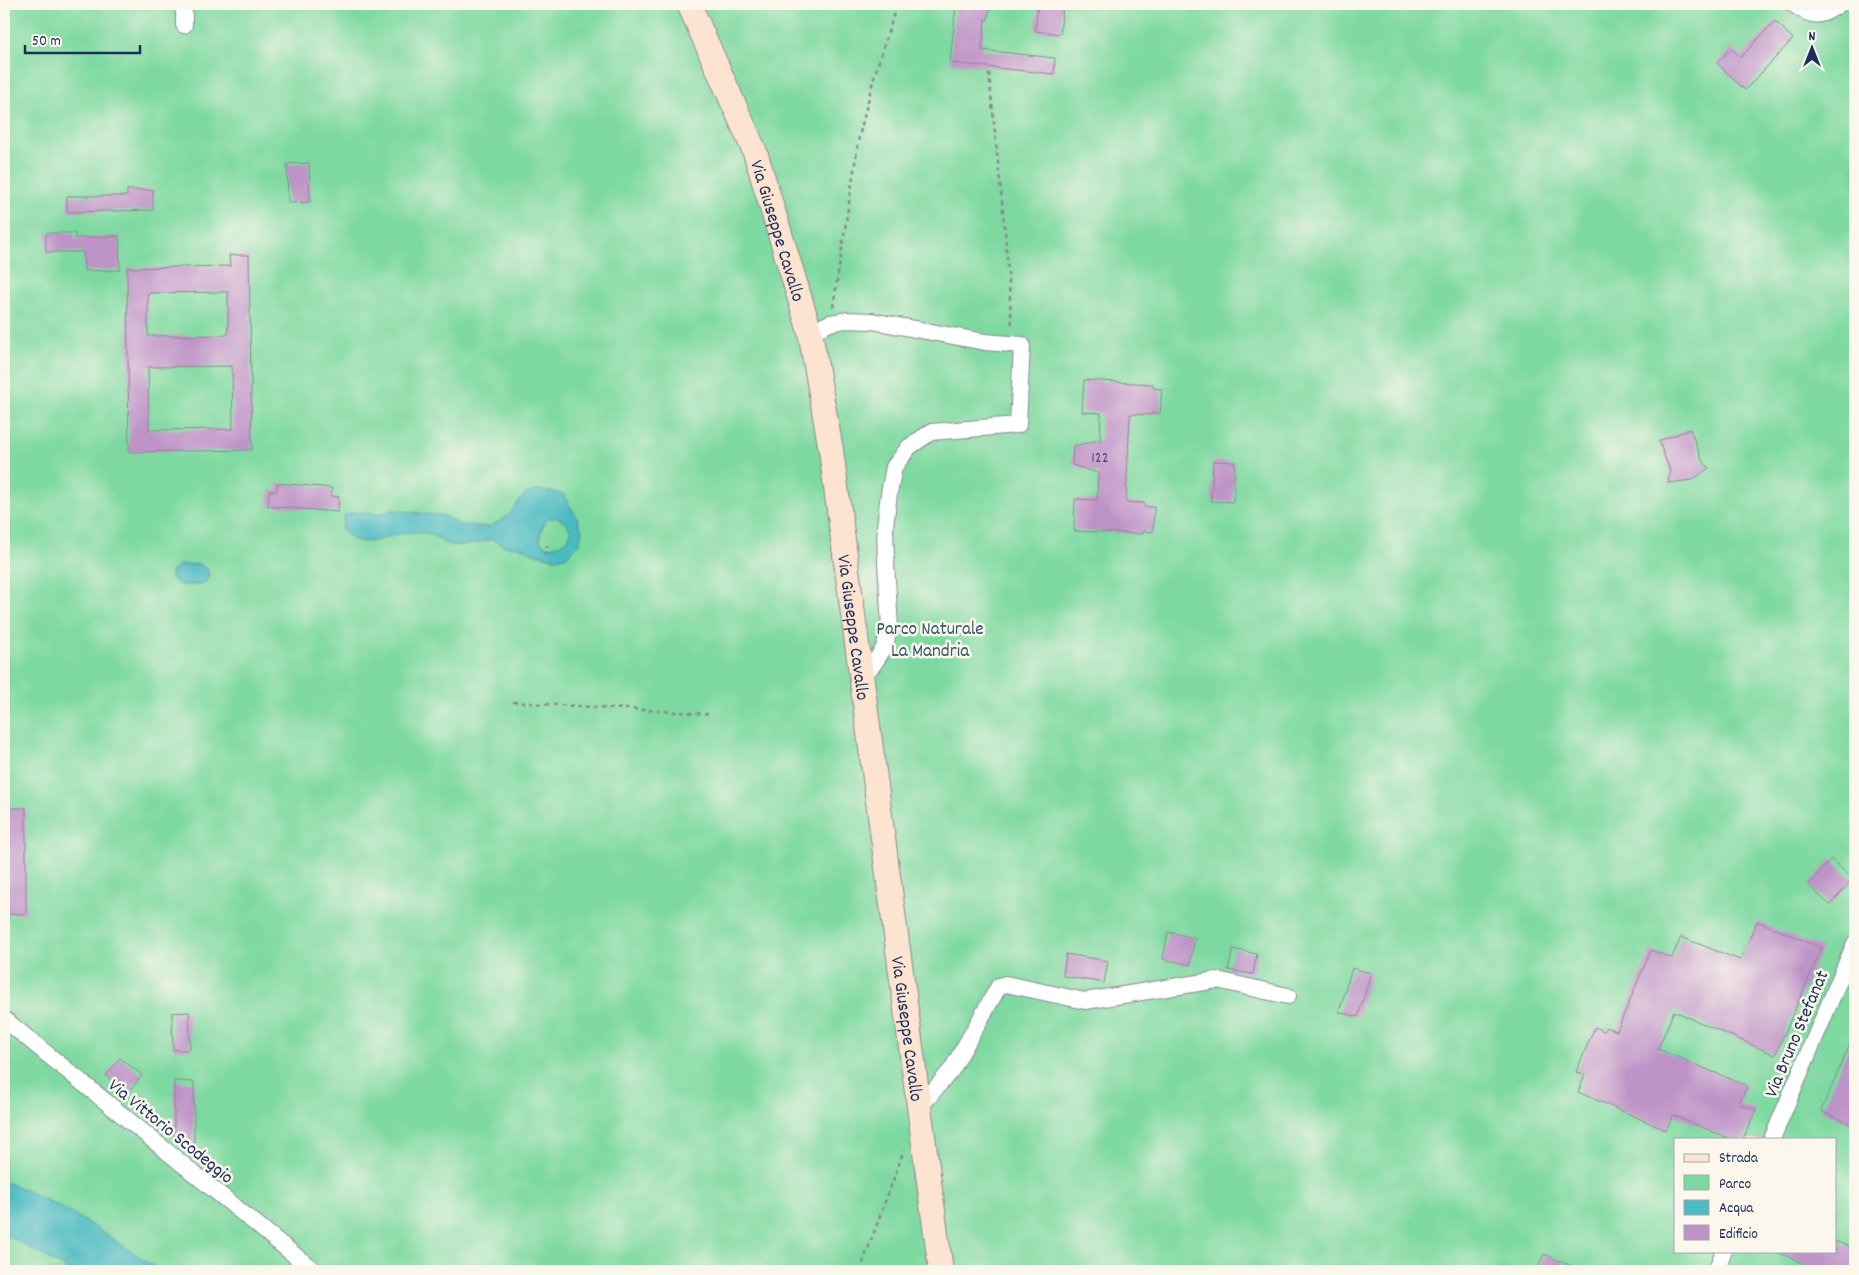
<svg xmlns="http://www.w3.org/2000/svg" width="1859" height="1275" viewBox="0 0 1859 1275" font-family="Dekko,sans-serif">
  <rect width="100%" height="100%" fill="#fbf7ec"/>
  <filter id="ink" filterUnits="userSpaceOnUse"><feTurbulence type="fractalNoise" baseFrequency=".02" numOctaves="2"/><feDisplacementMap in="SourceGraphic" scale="10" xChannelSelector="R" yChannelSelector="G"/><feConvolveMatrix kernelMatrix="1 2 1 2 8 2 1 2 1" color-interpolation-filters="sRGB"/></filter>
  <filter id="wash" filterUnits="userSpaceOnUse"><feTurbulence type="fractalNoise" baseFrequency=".0096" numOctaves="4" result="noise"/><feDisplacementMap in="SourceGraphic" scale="20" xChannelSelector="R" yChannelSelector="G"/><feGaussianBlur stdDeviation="1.12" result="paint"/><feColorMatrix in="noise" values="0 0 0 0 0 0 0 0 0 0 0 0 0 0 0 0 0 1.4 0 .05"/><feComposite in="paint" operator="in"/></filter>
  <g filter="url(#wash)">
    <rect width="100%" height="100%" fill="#f3e2c6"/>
    <path fill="#7ed9a0" stroke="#4c847f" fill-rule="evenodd" d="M4 4H1855V1271H4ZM1675 1139H1835V1251H1675Z"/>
    <path fill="#4cbbc2" stroke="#347590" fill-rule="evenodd" d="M540 490 563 494 577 518 582 531 579 544 567 556 558 559 532 553 521 547 505 546 492 539C477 543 461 548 446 544 441 542 438 537 433 535 428 532 420 533 414 532 388 531 364 556 342 530L344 515 356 512 378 514 394 510 444 516 461 525 489 527 508 516 525 494ZM557 517 567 524 571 532 567 541C543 554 532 543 547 519Z
      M201 564V566L207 569C210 576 208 582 200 584V585H180L172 579 171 572 179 565Z
      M4 1182C58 1200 114 1240 161 1271H70L4 1233Z"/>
    <g id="blocks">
      <path fill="#be93c7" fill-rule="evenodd" d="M956 4H990L988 20 985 19 982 50 1055 58 1054 74 950 63Z
        M1038 4H1063L1060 34 1035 31Z
        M1775 21 1793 39 1745 90 1717 63 1731 48 1741 57Z
        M309 163 310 202 288 203 287 164Z
        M127 190H153V210L67 212V196H127Z
        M46 233H75V238L119 236 120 270 84 271 83 252H46Z
        M229 255H249L252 450 129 452 127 268 230 266ZM228 292V335L148 336V293ZM232 366 233 429 149 430 148 367Z
        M1084 380 1153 384V388L1162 389 1160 413H1152V415L1130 414 1126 502 1144 503V507H1154L1153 532 1143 531V534L1074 531 1075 499 1097 500 1098 473 1072 465 1073 446 1100 440 1101 413 1082 412Z
        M1690 429 1702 460 1709 468 1692 480 1668 483 1670 471 1659 441Z
        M1213 461 1235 462 1233 502 1211 501Z
        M277 483 332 488 331 496 339 497 338 512 268 506 269 491H277Z
        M4 808H26V914H4Z
        M1831 859 1853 879 1830 905 1808 885Z
        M1757 921 1822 948 1775 1055 1674 1011 1658 1049 1747 1086 1739 1104 1756 1110 1743 1139H1730L1673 1115 1666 1130 1578 1092 1585 1075 1576 1072 1595 1027 1604 1031 1606 1027 1617 1031 1651 950 1672 958 1681 937 1740 960Z
        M1168 932 1195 938 1190 965 1163 959Z
        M1233 949 1257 954 1253 974 1228 970Z
        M1066 954 1108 961 1104 983 1063 976Z
        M1352 968 1371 973 1358 1017 1339 1012Z
        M189 1012 190 1050H173L172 1013Z
        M1855 1032V1126L1821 1111Z
        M120 1058 142 1075 128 1093 106 1076Z
        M174 1081 194 1082V1155L174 1140Z
        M1835 1241 1855 1249V1271H1821L1775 1251H1835Z
        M1544 1254 1583 1271H1553L1539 1266Z"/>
    </g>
  </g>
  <g filter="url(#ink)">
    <use href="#blocks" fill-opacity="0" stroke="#878892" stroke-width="1"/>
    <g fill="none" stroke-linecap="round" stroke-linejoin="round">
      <g stroke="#878892" stroke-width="18">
        <path id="street" d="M184 4V25
          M1793 4C1812 18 1820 18 1839 4
          M810 332 830 323 846 320 872 321 985 342 1022 345 1018 425 931 432 909 447 894 467 889 493 885 527 886 563 890 627 884 648 873 665 861 674
          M4 1019 314 1271
          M919 1108 952 1069 999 986 1006 984 1085 1001 1217 980 1288 996
          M1772 1139 1855 943
          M1716 1271 1724 1251"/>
      </g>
      <g stroke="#878892" stroke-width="26">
        <g id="secondary">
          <path id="s1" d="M689 4 755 152 810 332 831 450 941 1271"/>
        </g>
      </g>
      <path stroke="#878892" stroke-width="2.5" stroke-dasharray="4 4" stroke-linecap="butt" d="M989 73 1005 231 1012 328
        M833 307 859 137 874 77 897 4
        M545 556 547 545
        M513 702 708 714
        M860 1271 904 1150"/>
      <use href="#street" stroke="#fff" stroke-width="16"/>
      <use href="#secondary" stroke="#fde4d1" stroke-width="24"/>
    </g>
  </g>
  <g text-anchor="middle" stroke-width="5" stroke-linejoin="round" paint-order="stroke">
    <g font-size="16" fill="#444878">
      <text x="1100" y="462">122</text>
    </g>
    <g font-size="19" fill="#1b2f5e" stroke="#fbf7ec">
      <text dy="7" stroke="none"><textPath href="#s1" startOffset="244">Via Giuseppe Cavallo</textPath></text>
      <text dy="7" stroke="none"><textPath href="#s1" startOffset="649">Via Giuseppe Cavallo</textPath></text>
      <text dy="7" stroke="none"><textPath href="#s1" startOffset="1054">Via Giuseppe Cavallo</textPath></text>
      <text transform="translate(1795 1033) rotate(-67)" y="7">Via Bruno Stefanat</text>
      <text transform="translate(172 1130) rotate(39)" y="7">Via Vittorio Scodeggio</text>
    </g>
    <g font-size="19" fill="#345a6e" stroke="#fbf7ec">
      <text x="930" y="634">Parco Naturale<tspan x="930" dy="22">La Mandria</tspan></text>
    </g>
  </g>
  <rect width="1859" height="1275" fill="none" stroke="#fbf7ec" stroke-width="20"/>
  <rect x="1674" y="1138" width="162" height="115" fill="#fbf7ec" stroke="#a1a7b3"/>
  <rect x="1684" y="1154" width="25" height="8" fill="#fde4d1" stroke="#a1a7b3"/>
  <text x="1719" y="1162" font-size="15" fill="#1b2f5e">Strada</text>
  <rect x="1684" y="1175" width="25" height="15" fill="#7ed9a0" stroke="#a1a7b3"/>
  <text x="1719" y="1188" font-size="15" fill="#1b2f5e">Parco</text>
  <rect x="1684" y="1200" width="25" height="15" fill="#4cbbc2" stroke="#a1a7b3"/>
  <text x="1719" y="1212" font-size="15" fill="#1b2f5e">Acqua</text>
  <rect x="1684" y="1225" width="25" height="15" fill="#be93c7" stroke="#a1a7b3"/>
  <text x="1719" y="1238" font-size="15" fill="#1b2f5e">Edificio</text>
  <g transform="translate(1812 48)" stroke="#fbf7ec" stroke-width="4" paint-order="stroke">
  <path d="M0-4L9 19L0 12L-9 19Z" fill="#1b2f5e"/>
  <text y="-8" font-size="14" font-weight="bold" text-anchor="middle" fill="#1b2f5e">N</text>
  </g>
  <path d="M25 45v8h115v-8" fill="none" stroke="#1b2f5e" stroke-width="2.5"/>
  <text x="32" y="45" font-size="15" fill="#1b2f5e" stroke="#fbf7ec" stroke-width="4" paint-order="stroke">50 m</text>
</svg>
